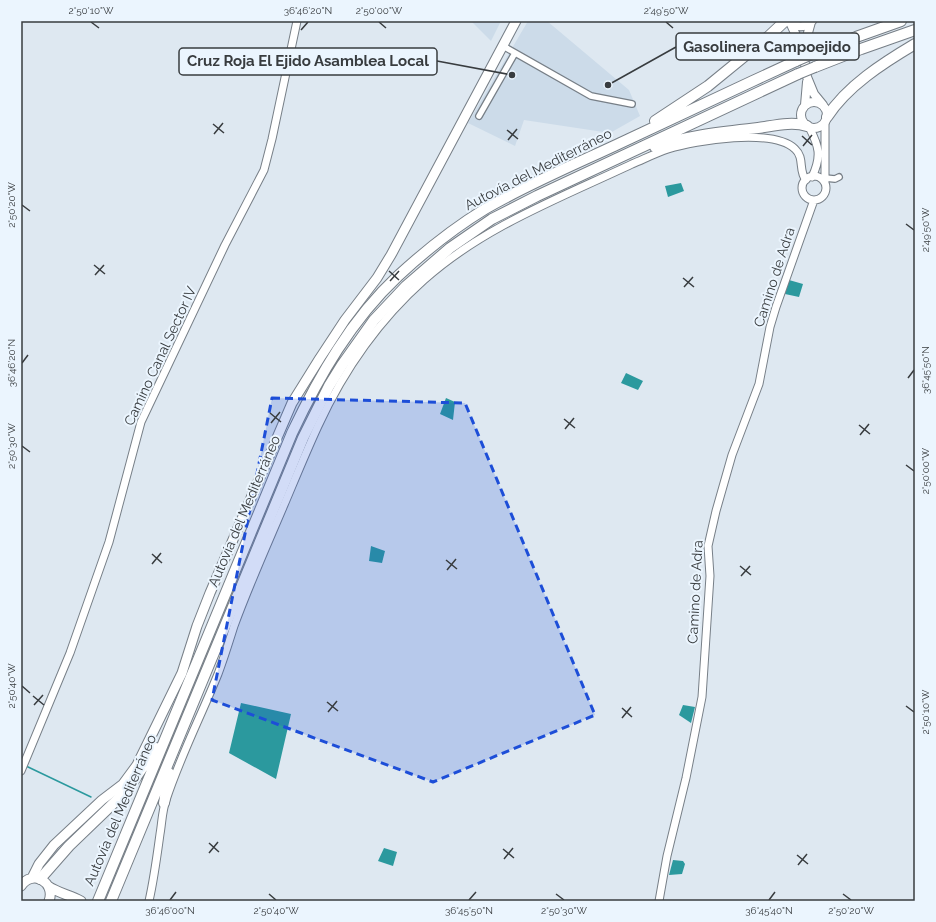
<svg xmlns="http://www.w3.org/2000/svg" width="936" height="922" viewBox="0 0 936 922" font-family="Raleway,sans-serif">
  <rect width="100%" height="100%" fill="#dee8f1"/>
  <path fill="#ccdbe9" d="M471 21H501L491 41Z
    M528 21H547L629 90 640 116 610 133 524 120 515 146 468 123Z"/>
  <path fill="#2b999e" d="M681 183 684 191 668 197 665 186Z
    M789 280 803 284 799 297 785 294Z
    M626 373 643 381 638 390 621 383Z
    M446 398 455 402 453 420 440 414Z
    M371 546 385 551 382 563 369 561Z
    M241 703 291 714 276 779 229 753Z
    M683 705 695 707 691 723 679 715Z
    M384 848 397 852 393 866 378 861Z
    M673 860 683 861 685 864 682 874 669 875Z"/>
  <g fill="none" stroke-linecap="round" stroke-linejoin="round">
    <path stroke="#2b999e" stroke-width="1.5" d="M26 766 91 797"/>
    <g stroke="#777f87" stroke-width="8">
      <path id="minor" d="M503 46 591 96 632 104
        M479 116 515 53
        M825 178 835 179 839 177"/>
    </g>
    <g stroke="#777f87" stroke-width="9">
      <path id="tertiary" d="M809 127C819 146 822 156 812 177
        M802 188a12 12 0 1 1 24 0a12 12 0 1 1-24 0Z
        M825 182V122
        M21 771 70 653 109 542 141 422 225 245 264 170 272 139 297 21
        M149 901C154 879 157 856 160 834 162 823 162 811 166 800 180 757 201 716 218 674 224 658 229 642 234 626 249 585 267 545 284 505 295 479 306 452 318 426 343 372 379 320 424 280 483 227 560 198 632 164 644 159 656 153 668 149 696 140 773 128 795 149 805 158 798 171 806 180
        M659 901 667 856 686 778 702 697 710 576 708 546 716 511 732 455 759 384 770 327 776 307 814 200"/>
    </g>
    <g stroke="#777f87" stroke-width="10">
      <path id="secondary" d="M790 21C797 28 804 28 812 21
        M790 22 803 51 807 77 814 94 823 105
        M803 51 811 22
        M801 115a13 13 0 1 1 26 0a13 13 0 1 1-26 0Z
        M805 105 807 82"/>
    </g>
    <g stroke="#777f87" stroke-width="11">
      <path id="primary" d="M32 878 39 864 54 845 102 800 123 784 137 765 182 673 197 626 210 593 292 403 320 358 345 320 377 278 391 255 516 21
        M21 886C32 869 56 882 49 901
        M48 886C58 893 70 895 81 901"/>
    </g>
    <g stroke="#777f87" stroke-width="12">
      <path id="motorway" d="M812 54 856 37 901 21
        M815 67 861 49 915 30
        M827 117C847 86 883 63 915 44
        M655 121 708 86 768 37 785 21
        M655 147C688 135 723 132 758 128 773 126 792 121 807 126
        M164 803 169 773
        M40 879 69 846 121 796 132 783 156 748
        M98 901 292 433C319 376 351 320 398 276 425 251 454 228 485 209 526 185 571 166 614 146 674 118 735 89 796 61
        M111 901 303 438 329 386 342 365 374 320 406 286 450 248 492 219 537 196 798 74"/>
    </g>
    <use href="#minor" stroke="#fff" stroke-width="5.5"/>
    <use href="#tertiary" stroke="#fff" stroke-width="7"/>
    <use href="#secondary" stroke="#fff" stroke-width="8"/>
    <use href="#primary" stroke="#fff" stroke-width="9"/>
    <use href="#motorway" stroke="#fff" stroke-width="10"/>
    <g stroke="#777f87" stroke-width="12" stroke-linecap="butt">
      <path id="motorway-bridge" d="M796 61 812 54
        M798 74 815 67"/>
    </g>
    <use href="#motorway-bridge" stroke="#fff" stroke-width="10"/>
  </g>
  <path fill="#1d4ed8" fill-opacity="0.2" stroke="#1d4ed8" stroke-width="3" stroke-dasharray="8 5" stroke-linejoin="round" d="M272 398 465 403 595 715 433 782 212 700Z"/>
  <path fill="none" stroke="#383c3f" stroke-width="1.5" d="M91 22 99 28M379 22 386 28M666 22 673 28M301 30 308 22M213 124 224 133M507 130 518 139M214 134 223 123M802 136 812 145M508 140 517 129M803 146 812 135M22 205 30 211M906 224 914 230M94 265 105 274M389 271 399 280M95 275 104 265M683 278 694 287M390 281 399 271M684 287 693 277M22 363 28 355M908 378 914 370M270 413 281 422M564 419 575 428M271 423 280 412M859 425 870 434M565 429 574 418M860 435 869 424M22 446 30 452M906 465 914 471M152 554 162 563M446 560 457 569M152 564 161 553M740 566 751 575M447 570 456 559M741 576 750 566M22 686 30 693M33 696 44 705M327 702 338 711M34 705 43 695M906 706 914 712M622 708 632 717M328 712 337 701M622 718 631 707M209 843 219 852M503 849 514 858M209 853 218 842M797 855 808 864M504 859 513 848M798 865 807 854M269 894 276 900M556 894 564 900M843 894 851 900M170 900 176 892M469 900 476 892M769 900 775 892"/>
  <g text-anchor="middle" stroke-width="4" stroke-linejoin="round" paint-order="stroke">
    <g font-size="14" fill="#383c3f" stroke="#ebf5fe">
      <text transform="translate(538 169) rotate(-27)" y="5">Autovía del Mediterráneo</text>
      <text transform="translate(774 277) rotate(-72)" y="5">Camino de Adra</text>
      <text transform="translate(160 356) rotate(-65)" y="5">Camino Canal Sector IV</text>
      <text transform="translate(244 511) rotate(-67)" y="5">Autovía del Mediterráneo</text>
      <text transform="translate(695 592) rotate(-87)" y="5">Camino de Adra</text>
      <text transform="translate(120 810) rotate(-67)" y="5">Autovía del Mediterráneo</text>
    </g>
  </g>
  <path fill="none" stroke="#383c3f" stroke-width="1.5" d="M608 85L676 47M512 75L437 61"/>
  <g fill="#383c3f" stroke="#ebf5fe" stroke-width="1.5">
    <circle cx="608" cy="85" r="4"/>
    <circle cx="512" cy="75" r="4"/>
  </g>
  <g fill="#ebf5fe" stroke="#383c3f" stroke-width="1.5">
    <rect x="676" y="33" width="183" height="27" rx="4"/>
    <rect x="179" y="48" width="258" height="27" rx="4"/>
  </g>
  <g font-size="15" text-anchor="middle" font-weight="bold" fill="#383c3f">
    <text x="767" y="52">Gasolinera Campoejido</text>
    <text x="308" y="66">Cruz Roja El Ejido Asamblea Local</text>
  </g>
  <rect width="936" height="922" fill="none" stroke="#ebf5fe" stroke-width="44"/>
  <rect x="22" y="22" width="892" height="878" fill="none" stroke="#383c3f" stroke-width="1.5"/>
  <g font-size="10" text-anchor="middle" fill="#383c3f">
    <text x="91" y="14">2°50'10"W</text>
    <text x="308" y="14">36°46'20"N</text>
    <text x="379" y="14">2°50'00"W</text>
    <text x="666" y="14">2°49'50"W</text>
    <text transform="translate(11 205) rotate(-90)" y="4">2°50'20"W</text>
    <text transform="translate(925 230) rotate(-90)" y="4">2°49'50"W</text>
    <text transform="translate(11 363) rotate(-90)" y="4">36°46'20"N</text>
    <text transform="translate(925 370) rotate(-90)" y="4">36°45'50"N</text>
    <text transform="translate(11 446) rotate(-90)" y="4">2°50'30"W</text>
    <text transform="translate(925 471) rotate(-90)" y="4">2°50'00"W</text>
    <text transform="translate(11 686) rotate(-90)" y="4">2°50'40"W</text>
    <text transform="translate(925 712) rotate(-90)" y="4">2°50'10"W</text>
    <text x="170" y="914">36°46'00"N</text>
    <text x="276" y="914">2°50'40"W</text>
    <text x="469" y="914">36°45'50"N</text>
    <text x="564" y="914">2°50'30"W</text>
    <text x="769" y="914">36°45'40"N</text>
    <text x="851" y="914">2°50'20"W</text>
  </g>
</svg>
